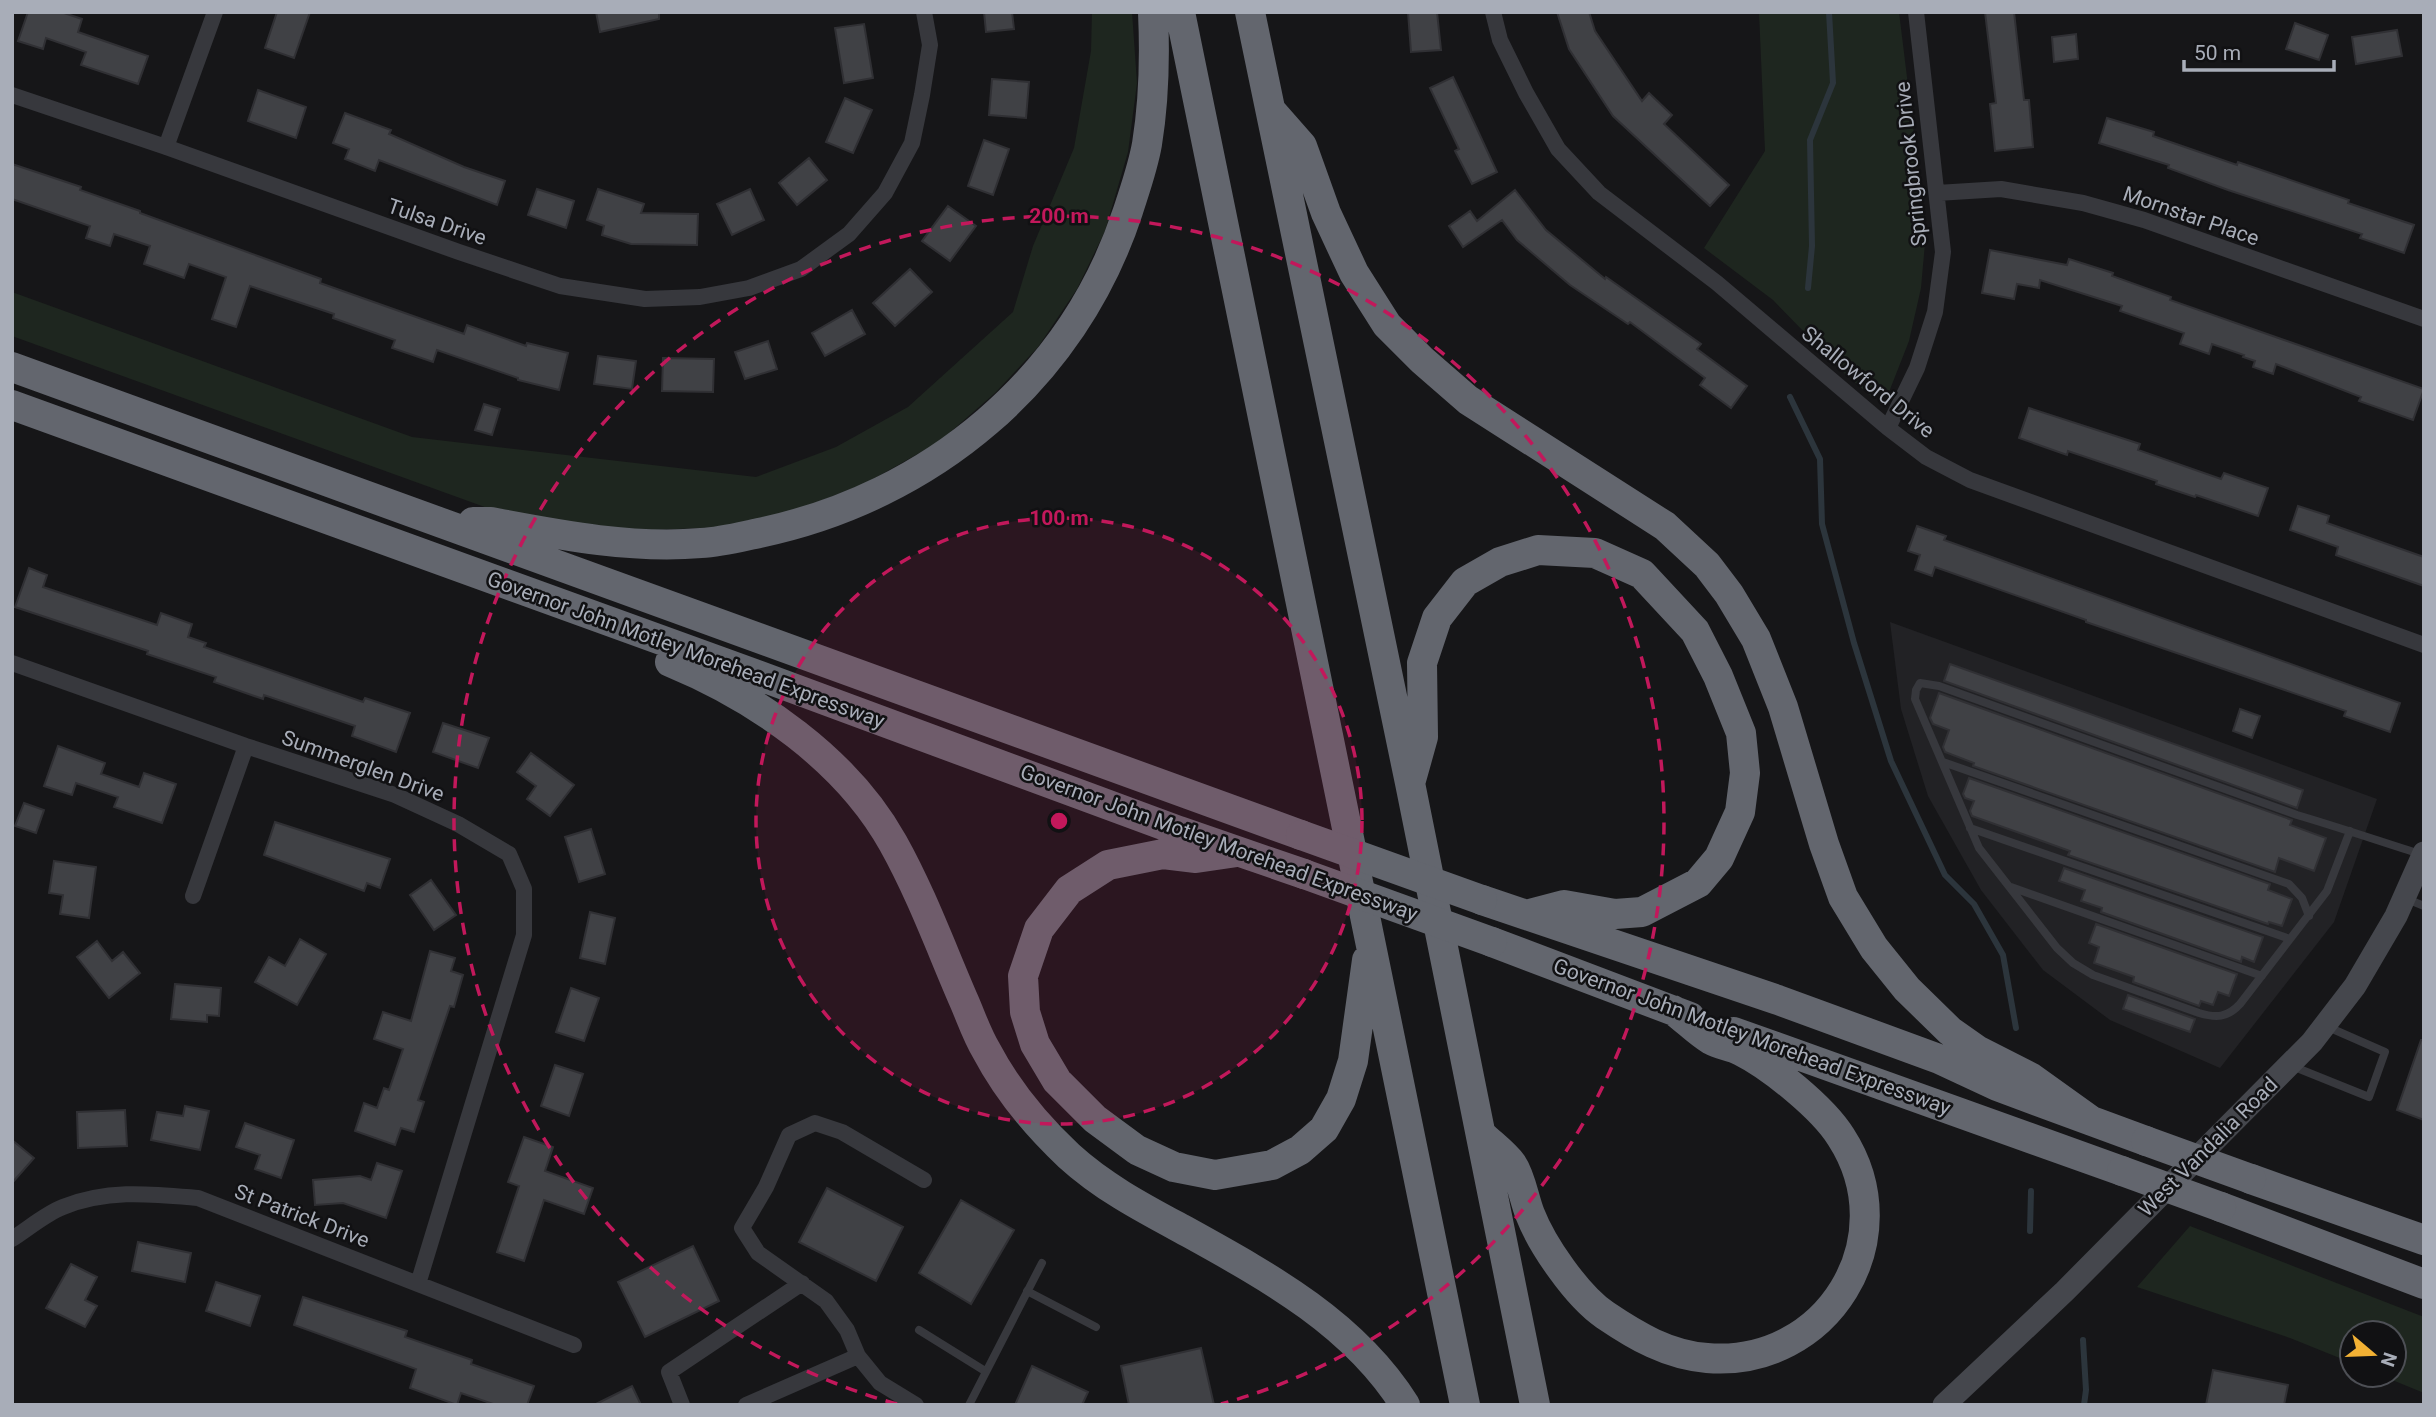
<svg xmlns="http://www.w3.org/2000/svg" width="2436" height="1417" viewBox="0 0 2436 1417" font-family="Roboto,sans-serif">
  <rect width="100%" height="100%" fill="#161618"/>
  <path fill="#222225" d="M1890 622 2377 799 2334 922 2220 1068 2110 1020 2043 970 1981 890 1928 796 1901 709Z"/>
  <path fill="#1e261f" d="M1092 12H1132L1137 83 1128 152 1105 231 1077 289 1038 347 995 393 939 442 866 483 785 515 724 527 631 531 493 510 12 336V292L412 437 756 477 836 447 908 407 1013 312 1033 246 1074 148 1091 51Z
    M1759 12H1899L1926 232 1921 288 1909 341 1889 392 1873 398 1844 373 1773 300 1704 248 1765 151Z
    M2190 1226 2424 1317V1393L2380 1375H2394V1333H2352V1363L2290 1338 2137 1287Z"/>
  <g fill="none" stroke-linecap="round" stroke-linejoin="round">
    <path stroke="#2c353c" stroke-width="6" d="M1808 288 1812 246 1810 140 1833 83 1829 12
      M1790 397 1820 459 1822 524 1854 643 1891 761 1945 875 1974 904 2003 955 2016 1028
      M2030 1231 2031 1191
      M2083 1340 2086 1390 2084 1405"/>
  </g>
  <path fill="#404145" stroke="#303034" stroke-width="2" d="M28 12H61L82 19 78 32 148 56 138 84 81 65 86 52 46 38 43 49 18 41Z
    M277 12H310L294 58 265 48Z
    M596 12H659V19L600 32Z
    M984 12H1012L1014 29 986 32Z
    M1408 12H1437L1441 50 1411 52Z
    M1557 12H1589L1595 31 1642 101 1649 93 1672 115 1664 124 1729 185 1710 206 1613 116 1569 49Z
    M1985 12H2014L2024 100H2029L2033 147 1995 151 1990 104 1996 103Z
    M2295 23 2328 35 2319 60 2286 49Z
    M864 24 873 78 844 83 835 28Z
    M2397 30 2402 56 2356 64 2352 37Z
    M2076 34 2078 59 2054 62 2052 37Z
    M1453 77 1497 172 1472 184 1455 151 1459 149 1430 88Z
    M992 79 1029 82 1026 118 989 115Z
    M258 90 306 107 296 138 248 121Z
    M845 98 872 110 853 153 826 142Z
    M345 113 391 130 389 134 464 167 505 181 497 205 379 160 375 171 345 159 349 149 333 143Z
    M2107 118 2154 132 2153 136 2237 165 2238 162 2349 200 2348 203 2414 225 2404 253 2360 238 2362 234 2228 190 2168 168 2169 165 2099 143Z
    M984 140 1009 149 993 195 968 186Z
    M809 158 827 180 797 205 779 183Z
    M12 164 81 187 80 190 140 211V213L321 279 320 283 464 334 467 325 526 346 527 343 568 353 559 390 518 380V378L437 350 433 362 392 348 395 340 333 318 334 314 250 286 236 327 212 319 226 277 189 264 184 278 144 264 150 246 114 234 110 246 86 238 90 226 12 199Z
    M537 189 574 201 566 228 528 215Z
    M598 189 644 204 641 213 698 214 697 245 631 244 602 235 604 226 587 220Z
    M750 189 764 220 732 235 717 204Z
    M1515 190 1546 230 1605 279 1606 277 1701 344 1697 349 1747 386 1731 408 1700 385 1705 378 1630 322 1628 324 1570 285 1517 240 1502 220 1463 247 1449 226 1470 211 1477 221Z
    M948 206 976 226 950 261 922 241Z
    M1990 250 2067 265 2069 259 2113 273 2112 276 2171 297 2170 300 2424 389 2413 420 2359 401 2361 397 2276 364 2273 374 2253 367 2255 361 2243 357 2244 355 2212 344 2209 354 2180 344 2184 333 2120 311 2122 306 2040 280 2039 288 2017 284 2014 299 1982 293Z
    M910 269 932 292 895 326 873 303Z
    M852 310 865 334 825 356 812 333Z
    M768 341 777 369 745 379 735 352Z
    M598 356 636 361 632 389 594 384Z
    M663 358 714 359 713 392 662 391Z
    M484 404 500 409 492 435 475 430Z
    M2029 408 2140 444 2138 450 2221 479 2224 473 2268 488 2258 516 2196 495 2195 497 2156 484 2157 481 2068 451 2067 455 2019 438Z
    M2298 506 2329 516 2327 523 2424 557V586L2336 555 2338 547 2290 530Z
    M1917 526 1946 536 1944 540 2400 703 2390 732 2344 716 2346 711 2086 622V620L1935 567 1932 576 1915 570 1920 555 1908 551Z
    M29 568 47 575 43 587 157 625 161 613 192 624 188 637 206 643 204 647 363 702 365 698 410 713 396 752 352 736 355 726 264 695 263 699 214 682 216 677 147 654 148 651 15 607Z
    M1950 664 2303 790 2297 808 1944 681Z
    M1939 693 2292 820 2290 825 2326 838 2314 871 2279 858 2275 872 1973 766 1974 763 1945 752 1943 747 1949 730 1933 724 1930 718Z
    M2240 709 2260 716 2252 738 2233 731Z
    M443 723 489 738 478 768 433 752Z
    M58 746 105 763 101 774 139 787 144 773 176 784 162 823 114 807 118 797 76 783 72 795 44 786Z
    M531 753 574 785 550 816 527 799 536 786 517 772Z
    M1969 778 2270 884 2268 890 2292 899 2282 926 2269 922 2268 924 2068 855 2070 851 1972 816 1970 811 1974 801 1965 798 1963 794Z
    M24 803 44 810 36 833 15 826Z
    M275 822 390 859 380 888 367 883 364 891 264 855Z
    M591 829 605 874 579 882 565 837Z
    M54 861 96 867 89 918 60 914 63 895 49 893Z
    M2064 868 2263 937 2254 962 2242 957 2241 962 2101 912 2102 908 2081 901 2085 890 2059 881Z
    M431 880 456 915 434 930 410 895Z
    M590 912 615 918 605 964 580 958Z
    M2096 924 2237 974 2229 996 2218 992 2213 1005 2201 1001 2199 1006 2133 982 2134 977 2094 963 2099 947 2089 943Z
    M300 939 326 954 297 1005 255 982 269 957 285 966Z
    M97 941 112 961 123 952 140 973 109 998 77 957Z
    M430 951 455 958 451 971 463 975 454 1007 450 1006 418 1100 424 1102 414 1132 401 1128 395 1145 355 1131 364 1103 377 1108 384 1088 389 1090 403 1049 374 1039 383 1012 411 1021Z
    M175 984 221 988 219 1016 207 1015V1022L171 1019Z
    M571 988 599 998 584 1041 556 1032Z
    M2128 995 2195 1019 2190 1032 2123 1009Z
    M2421 1040H2424V1120L2397 1110Z
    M555 1065 583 1074 569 1116 541 1106Z
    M185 1106 209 1111 200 1150 151 1140 157 1112 183 1116Z
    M125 1110 127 1146 78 1148 77 1112Z
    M245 1123 294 1140 281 1178 255 1169 260 1155 236 1147Z
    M524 1137 553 1147 545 1171 593 1188 584 1214 544 1200 524 1261 497 1252 519 1186 508 1182Z
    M12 1140 34 1158 12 1183Z
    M377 1163 402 1171 386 1218 343 1203 315 1205 313 1180 360 1176 371 1180Z
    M827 1188 903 1227 876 1281 799 1242Z
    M961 1200 1014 1230 971 1304 919 1273Z
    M138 1242 191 1253 185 1282 132 1271Z
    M693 1246 719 1301 645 1337 618 1282Z
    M71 1264 97 1277 85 1300 97 1306 85 1327 46 1308Z
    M216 1282 260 1296 250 1326 206 1311Z
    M303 1297 407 1331 405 1337 472 1360 471 1364 534 1386 527 1405H496L461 1393 457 1405 410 1388 416 1369 294 1325Z
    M1201 1348 1214 1405H1129L1121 1366Z
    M1032 1366 1088 1392 1082 1405H1015Z
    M2213 1370 2288 1385 2284 1405H2206Z
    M632 1386 641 1405H594Z"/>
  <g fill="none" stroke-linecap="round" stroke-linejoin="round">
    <path stroke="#37383d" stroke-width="8" d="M1943 762 2289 884 2302 898 2309 916
      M1970 828 2290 939
      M2350 831 2327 891 2240 1004C2227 1018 2216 1018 2199 1013L2093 975 2073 963 2057 948 1979 848 1915 699 1916 690 1920 683 1939 686 2297 815C2338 827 2379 841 2420 854
      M2011 887 2262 976
      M2407 899 2424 906
      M2292 1066 2369 1097 2385 1052 2328 1027
      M1027 1291 1096 1327
      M919 1330 985 1371
      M969 1405 1042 1263"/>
    <path stroke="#37383d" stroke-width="16" d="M1493 12 1500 40 1526 93 1558 149 1599 193 1717 283 1888 428 1926 457 1970 480 2424 645
      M12 95 166 147 459 252 560 286 645 299 700 297 749 288 801 269 849 234 885 193 912 143 922 95 930 45 924 12
      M166 147 215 12
      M1937 193 2001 189 2083 203 2144 220 2424 319
      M1888 428 1917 368 1935 312 1943 252 1916 12
      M12 663 246 746 395 795 458 824 509 854 524 889V935L418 1284
      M193 896 246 746
      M12 1239C28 1229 45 1214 63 1207 108 1189 151 1194 198 1198L574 1345
      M682 1405 669 1372 802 1283
      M746 1405 858 1356
      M916 1405 880 1383 858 1356 847 1330 826 1301 758 1253 742 1228 766 1187 789 1135 815 1123 842 1132 924 1180"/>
    <path stroke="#45474d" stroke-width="23" d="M1944 1405 2065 1291 2312 1042 2355 986 2396 916 2424 853"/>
    <path stroke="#63666e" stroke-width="30" d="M1180 12 1465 1405
      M1250 12 1410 783 1535 1405
      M1273 113 1302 146 1326 213 1354 273 1387 325 1422 360 1468 400 1665 526 1707 565 1729 594 1756 639 1783 707 1824 844 1843 897 1874 948 1907 989 1950 1031 1977 1050 2030 1077 2090 1120
      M12 367 1301 835
      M12 405 730 665 1179 831 1304 874
      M473 522H491C560 535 631 549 701 543 721 542 740 537 759 533 931 497 1073 379 1128 211 1135 189 1143 167 1147 144 1154 101 1155 56 1153 12
      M670 662C757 698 846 759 893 843 921 893 941 948 964 1001 971 1017 977 1035 986 1050 1007 1090 1036 1125 1069 1156 1103 1187 1143 1208 1182 1229 1265 1275 1353 1322 1405 1405
      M1411 780 1423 737 1422 663 1437 618 1465 582 1500 562 1538 550 1595 553 1642 574 1695 631 1718 676 1741 733 1745 773 1740 812 1719 858 1698 883 1642 912 1615 914 1564 905 1526 915
      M1237 852 1196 858 1163 854 1108 865 1069 890 1039 929 1023 976 1025 1012 1035 1044 1057 1081 1095 1119 1137 1150 1174 1167 1215 1175 1272 1165 1300 1150 1324 1129 1341 1099 1353 1061 1367 960
      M1482 900 1778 1000 1939 1059 1997 1086 2146 1141
      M1492 942 1690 1017
      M1734 1032 2122 1171
      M1481 1134C1491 1144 1504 1153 1512 1164 1521 1177 1524 1199 1530 1214 1542 1245 1577 1296 1605 1315 1636 1336 1668 1355 1707 1358 1827 1368 1907 1239 1841 1137 1823 1108 1771 1066 1741 1051 1731 1046 1720 1045 1711 1040 1698 1032 1686 1020 1673 1010
      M2251 1179 2424 1240
      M2221 1207 2424 1284"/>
    <path stroke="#63666e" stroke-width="30" d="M1301 835 1482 900
      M1304 874 1492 942
      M2146 1141 2251 1179
      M2122 1171 2221 1207"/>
  </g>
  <circle cx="1059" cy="821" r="303" fill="#c2185b" fill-opacity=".12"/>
  <g fill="none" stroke="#c2185b" stroke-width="3.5" stroke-dasharray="12 9">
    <circle cx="1059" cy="821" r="303"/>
    <path d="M897 1404A605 605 0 1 1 1221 1404"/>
  </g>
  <g text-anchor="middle" stroke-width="5" stroke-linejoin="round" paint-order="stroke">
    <g font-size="21" fill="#a8adb8" stroke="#111113">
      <text transform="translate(1911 164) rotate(-96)" y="7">Springbrook Drive</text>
      <text transform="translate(2191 216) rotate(19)" y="7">Mornstar Place</text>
      <text transform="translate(437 222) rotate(19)" y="7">Tulsa Drive</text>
      <text transform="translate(1868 382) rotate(39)" y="7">Shallowford Drive</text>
      <text transform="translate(686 650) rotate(20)" y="7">Governor John Motley Morehead Expressway</text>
      <text transform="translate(363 766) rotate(20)" y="7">Summerglen Drive</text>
      <text transform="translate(1219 843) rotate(20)" y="7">Governor John Motley Morehead Expressway</text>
      <text transform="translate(1752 1037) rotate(20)" y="7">Governor John Motley Morehead Expressway</text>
      <text transform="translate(2208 1147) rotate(-45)" y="7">West Vandalia Road</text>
      <text transform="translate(302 1216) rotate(21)" y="7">St Patrick Drive</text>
    </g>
  </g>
  <circle cx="1059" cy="821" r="10" fill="#c2185b" stroke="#111113" stroke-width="3.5"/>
  <g font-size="21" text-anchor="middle" font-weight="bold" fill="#c2185b" stroke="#111113" stroke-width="5" stroke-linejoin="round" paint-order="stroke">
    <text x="1059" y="223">200 m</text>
    <text x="1059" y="525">100 m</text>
  </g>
  <rect width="2436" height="1417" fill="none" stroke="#a8adb8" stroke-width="28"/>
  <g transform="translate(2373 1354) rotate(109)"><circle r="33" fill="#111113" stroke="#4d4f55" stroke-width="2"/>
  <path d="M0-5L12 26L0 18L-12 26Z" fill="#f2b134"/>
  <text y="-10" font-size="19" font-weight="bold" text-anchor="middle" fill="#a8adb8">N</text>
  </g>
  <path d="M2184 60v10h150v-10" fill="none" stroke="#a8adb8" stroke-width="3.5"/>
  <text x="2194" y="60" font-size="21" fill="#a8adb8" stroke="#111113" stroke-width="5" paint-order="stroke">50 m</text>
</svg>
